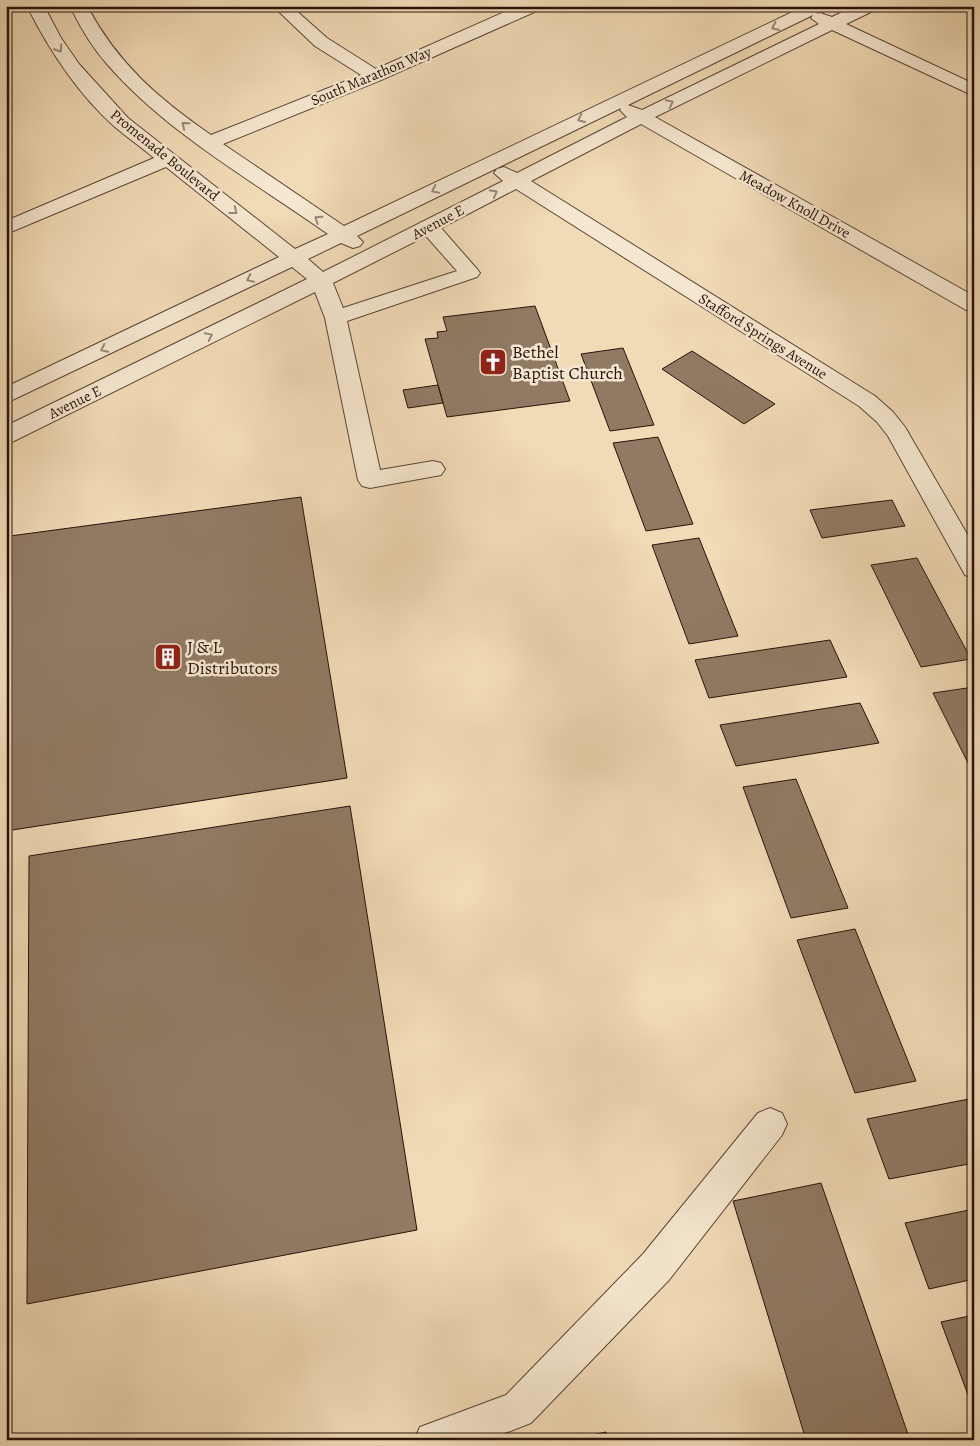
<svg xmlns="http://www.w3.org/2000/svg" width="980" height="1446" viewBox="0 0 980 1446" font-family="Alegreya,serif">
  <rect width="100%" height="100%" fill="#f1dab6"/>
  <filter id="stains"><feTurbulence type="fractalNoise" baseFrequency=".004" numOctaves="4"/><feColorMatrix values="0 0 0 0 .2 0 0 0 0 .09 0 0 0 0 .02 0 0 0 .5 -.17"/></filter>
  <radialGradient id="worn" r=".72"><stop offset=".6" stop-color="#630" stop-opacity="0"/><stop offset="1" stop-color="#630" stop-opacity=".3"/></radialGradient>
  <path fill="#907a64" stroke="#27130b" d="M535 306 570 401 447 417 425 339 438 338 437 332 447 331 443 317Z
    M623 348 654 425 610 431 581 354Z
    M692 351 775 404 744 424 662 369Z
    M438 385 443 403 408 408 403 390Z
    M658 437 693 524 646 531 613 443Z
    M301 497 347 778 6 831 10 536Z
    M892 500 905 526 822 538 810 510Z
    M699 538 738 636 689 644 652 545Z
    M917 558 971 659 921 667 871 565Z
    M830 640 847 677 709 698 695 660Z
    M974 687V775L933 693Z
    M860 703 879 743 736 766 720 725Z
    M796 779 848 908 791 918 743 787Z
    M350 806 417 1230 27 1304 29 856Z
    M855 929 916 1081 855 1093 797 940Z
    M974 1098V1163L889 1179 867 1119Z
    M821 1183 910 1440H806L733 1201Z
    M974 1209V1279L929 1289 905 1223Z
    M974 1315V1411L941 1322Z
    M606 1432 608 1440H568Z"/>
  <g fill="none" stroke-linecap="round" stroke-linejoin="round">
    <g stroke="#5a4536" stroke-width="2">
      <path id="minor" d="M27 6H44L61 38 79 64 128 118 295 249 328 234C253 181 167 133 107 64 92 47 80 27 70 6H87C118 64 158 98 211 135L361 75 315 46 273 6H291L327 38 376 69 518 6H541L539 10 381 80 223 144 344 226 805 6H827L816 14 820 13 832 17 855 6H877L875 10 846 24 974 84V96L832 30 655 117 974 296V311L966 310 641 124 531 181 875 396 893 412 905 427 974 546V578L965 575 888 436 877 422 859 406 516 189 441 228 477 269 480 273 477 277 347 321 380 470 433 461 441 463 445 469 441 475 370 488 362 486 358 480 325 318 315 292 14 441 6 444V426L307 279 292 267 6 403V387L279 257 166 167 6 234V221L154 158C141 147 128 138 115 127 78 94 49 50 27 6ZM813 15 811 18 819 24 642 110 628 105ZM621 108 620 110 627 117 517 173 504 167 497 169 494 173 503 181 323 272 308 259 341 243 353 248 360 246 363 242 357 236ZM426 236 457 271 343 308 333 283Z
        M770 1108 782 1113 787 1124 782 1135 669 1280 531 1423 487 1440H414L420 1427 506 1395 643 1254 758 1113Z"/>
    </g>
    <use href="#minor" fill="#f6e7d0" fill-rule="evenodd"/>
  </g>
  <defs><path id="oneway-chevron" d="M-2-3.5L2.5 0L-2 3.5" fill="none" stroke-width="1.6" stroke-linecap="round" stroke-linejoin="round" transform="scale(1.25)"/></defs>
  <g stroke="#987">
    <use href="#oneway-chevron" transform="translate(775 27) rotate(155)"/>
    <use href="#oneway-chevron" transform="translate(59 49) rotate(57)"/>
    <use href="#oneway-chevron" transform="translate(670 103) rotate(-26)"/>
    <use href="#oneway-chevron" transform="translate(581 119) rotate(155)"/>
    <use href="#oneway-chevron" transform="translate(185 125) rotate(-141)"/>
    <use href="#oneway-chevron" transform="translate(435 190) rotate(154)"/>
    <use href="#oneway-chevron" transform="translate(494 193) rotate(-28)"/>
    <use href="#oneway-chevron" transform="translate(234 211) rotate(38)"/>
    <use href="#oneway-chevron" transform="translate(318 219) rotate(-145)"/>
    <use href="#oneway-chevron" transform="translate(250 279) rotate(154)"/>
    <use href="#oneway-chevron" transform="translate(209 336) rotate(-26)"/>
    <use href="#oneway-chevron" transform="translate(104 349) rotate(154)"/>
  </g>
  <defs>
    <g id="church-square" transform="scale(1.4375)"><rect x="-9" y="-9" width="18" height="18" rx="4" fill="#8f2418" stroke="#f6e7d0"/><path d="M-1.2-6h2.4v3.5h3.3v2.4h-3.3V6h-2.4V-.1h-3.3v-2.4h3.3Z" fill="#fff"/></g>
    <g id="building-square" transform="scale(1.4375)"><rect x="-9" y="-9" width="18" height="18" rx="4" fill="#8f2418" stroke="#f6e7d0"/><path d="M-4-6H4V6H1V3H-1V6H-4ZM-2.5-4.3h1.7v1.8h-1.7ZM.8-4.3h1.7v1.8H.8ZM-2.5-1h1.7V.8h-1.7ZM.8-1h1.7V.8H.8Z" fill="#fff"/></g>
  </defs>
  <g fill-rule="evenodd">
    <use href="#church-square" x="493" y="362"/>
    <use href="#building-square" x="168" y="657"/>
  </g>
  <g text-anchor="middle" stroke-width="5" stroke-linejoin="round" paint-order="stroke">
    <g font-size="15" fill="#27130b" stroke="#f6e7d0">
      <text transform="translate(371 76) rotate(-23)" y="5">South Marathon Way</text>
      <text transform="translate(165 155) rotate(39)" y="5">Promenade Boulevard</text>
      <text transform="translate(795 204) rotate(29)" y="5">Meadow Knoll Drive</text>
      <text transform="translate(438 222) rotate(-28)" y="5">Avenue E</text>
      <text transform="translate(763 336) rotate(32)" y="5">Stafford Springs Avenue</text>
      <text transform="translate(75 402) rotate(-26)" y="5">Avenue E</text>
    </g>
    <g font-size="18" fill="#27130b" stroke="#f6e7d0" text-anchor="start">
      <text x="512" y="358">Bethel<tspan x="512" dy="21">Baptist Church</tspan></text>
      <text x="187" y="653">J &amp; L<tspan x="187" dy="21">Distributors</tspan></text>
    </g>
  </g>
  <rect width="980" height="1446" fill="none" stroke="#f1dab6" stroke-width="25"/>
  <rect x="8" y="8" width="965" height="1431" fill="none" stroke="#27130b" stroke-width="2.5"/>
  <rect x="12" y="12" width="955" height="1421" fill="none" stroke="#27130b"/>
  <rect width="100%" height="100%" filter="url(#stains)"/>
  <rect width="100%" height="100%" fill="url(#worn)"/>
</svg>
